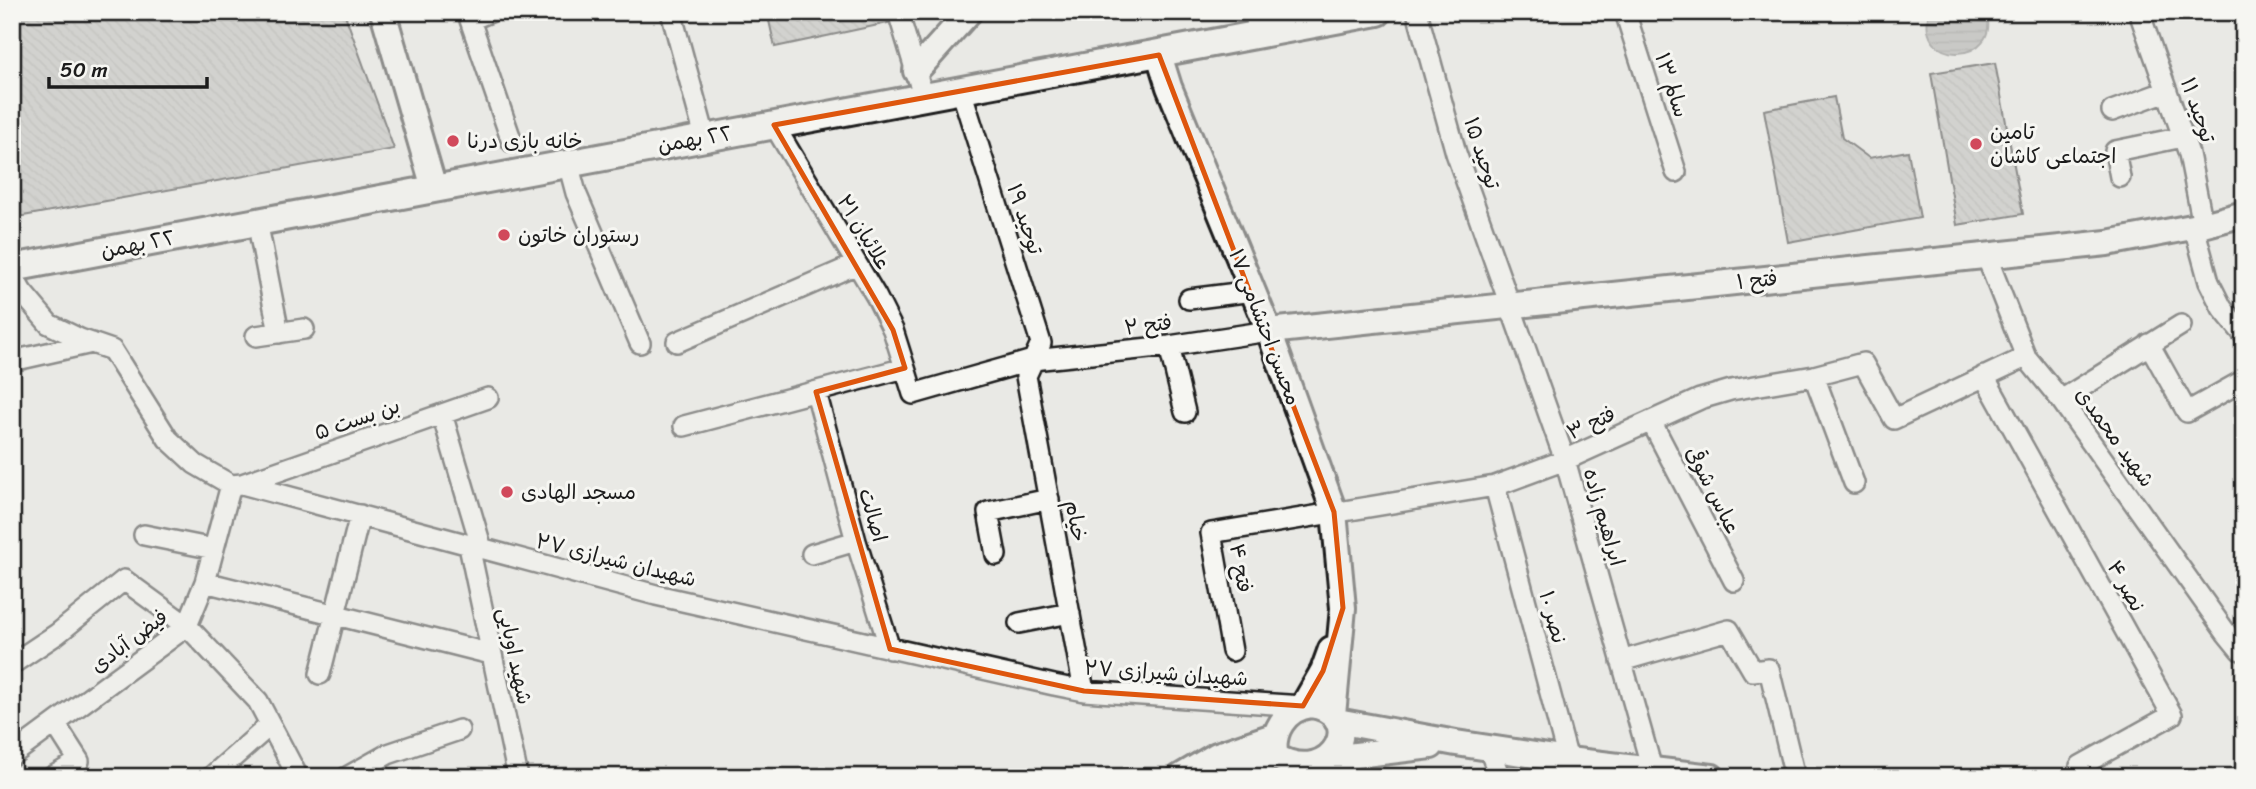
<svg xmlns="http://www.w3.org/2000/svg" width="2256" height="789" viewBox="0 0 2256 789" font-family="Sriracha,'Playpen Sans Arabic',sans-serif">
  <defs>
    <pattern id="water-rules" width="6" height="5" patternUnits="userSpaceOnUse" patternTransform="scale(1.75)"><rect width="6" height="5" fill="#a3a3a1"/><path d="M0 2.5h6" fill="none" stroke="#848482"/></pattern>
    <pattern id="building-back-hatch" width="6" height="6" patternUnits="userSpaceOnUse" patternTransform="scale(1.75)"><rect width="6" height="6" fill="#b6b6b3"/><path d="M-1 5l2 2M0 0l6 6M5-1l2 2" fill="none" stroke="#9c9c99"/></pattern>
  </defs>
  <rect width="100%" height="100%" fill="#e9e9e5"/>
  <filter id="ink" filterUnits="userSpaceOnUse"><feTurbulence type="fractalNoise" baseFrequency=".0143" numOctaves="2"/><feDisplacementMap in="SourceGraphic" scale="14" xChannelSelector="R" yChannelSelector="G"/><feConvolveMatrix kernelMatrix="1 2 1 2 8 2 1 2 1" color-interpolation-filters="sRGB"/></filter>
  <g filter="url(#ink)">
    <path fill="url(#water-rules)" stroke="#6d6d6c" stroke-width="2" d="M1929 12H1986C2003 63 1915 70 1929 12Z"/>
    <path fill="url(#building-back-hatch)" stroke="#1c1c1c" stroke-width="2" d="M12 12H344L394 149 12 218Z
      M767 12H886L888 23 775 47Z
      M1995 63 2023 214 1957 225 1931 73Z
      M1834 97 1842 138 1869 158 1908 151 1920 218 1788 242 1764 110Z"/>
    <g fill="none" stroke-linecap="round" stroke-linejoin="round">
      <g stroke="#1c1c1c" stroke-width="24">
        <path id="minor" d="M490 12 470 20 512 142
          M671 12 705 137
          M898 12 919 82
          M1255 12 1258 34
          M1417 12 1456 153 1565 460 1652 769
          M1625 12 1676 172
          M2139 12 2189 154 2203 225
          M961 90 1041 343 1026 376 1084 691
          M2112 111 2167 91
          M774 125 876 296 893 330 905 368
          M568 163 576 193 640 343
          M2120 177 2115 151 2183 137
          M257 221 279 333
          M2194 227 2209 282 2222 308 2244 335
          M1986 255 2026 357 2061 400 2227 634 2240 650 2244 647
          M12 274 22 292 49 324 80 339 112 350 168 439 195 464 231 485 242 484 656 595 1054 685 1084 691 1303 706
          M1189 299 1253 291
          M256 336 304 329
          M677 342 857 264
          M2149 344 2187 412 2244 380
          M1169 346 1185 412
          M12 361 92 343
          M1814 376 1854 483
          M1984 376 2172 715 2080 766 2085 777
          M816 392 856 541 890 649
          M2061 400 2181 325
          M442 414 482 549
          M1651 421 1734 581
          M684 426 905 368 913 394 1033 360 1169 346 1269 331
          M242 484 488 398
          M1495 486 1568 760
          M144 535 214 549
          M469 546 518 777
          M812 554 856 541
          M996 555 988 512 1049 499
          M205 582 491 654
          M1019 623 1070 613
          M1232 651 1211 533 1495 486 1565 460 1700 399 1731 390 1814 376 1863 363 1894 419 2026 357
          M1621 661 1729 630 1753 671 1769 669 1795 777
          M12 664 57 634 124 580 187 626 258 701 298 777
          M320 674 360 515
          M1488 747 1500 777
          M12 755 187 626 205 582 231 485
          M52 777 79 761 56 725
          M211 777 270 725
          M347 777 388 754 459 730"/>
      </g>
      <g stroke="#1c1c1c" stroke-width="30">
        <path id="tertiary" d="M383 12 434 188
          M1159 55 1169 87 1269 331 1334 512 1343 608 1333 715
          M916 71 969 12
          M1269 331 2107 243 2203 225 2244 214
          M1311 705C1368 713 1335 789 1276 757 1270 733 1285 708 1311 705Z
          M1303 706 1323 671 1331 649
          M1337 721 1456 743 1568 760 1712 777
          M1331 758 1431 746
          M1180 777 1217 755 1276 735
          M1203 777 1276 757"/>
      </g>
      <g stroke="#1c1c1c" stroke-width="32">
        <path id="secondary" d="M12 268 1378 12"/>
      </g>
      <use href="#minor" stroke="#f6f6f2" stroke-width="19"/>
      <use href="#tertiary" stroke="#f6f6f2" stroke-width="24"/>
      <use href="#secondary" stroke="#f6f6f2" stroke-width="26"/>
    </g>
  </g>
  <path d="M0 0H2256V789H0ZM1159 55 1334 512 1343 608 1323 671 1303 706 1084 691 890 649 816 392 905 368 893 330 774 125Z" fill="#e9e9e5" fill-opacity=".55" fill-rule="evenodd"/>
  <path fill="none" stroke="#de560d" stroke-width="5" stroke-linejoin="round" d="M1159 55 1334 512 1343 608 1323 671 1303 706 1084 691 890 649 816 392 905 368 893 330 774 125Z"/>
  <g fill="#d1495b" stroke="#f6f6f2" stroke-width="2.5">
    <circle cx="453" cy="141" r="7"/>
    <circle cx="1976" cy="144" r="7"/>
    <circle cx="504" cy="235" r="7"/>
    <circle cx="507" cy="492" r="7"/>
  </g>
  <g text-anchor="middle" stroke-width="6" stroke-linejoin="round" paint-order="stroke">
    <g font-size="21" fill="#1c1c1c" stroke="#f6f6f2">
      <text transform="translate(1672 85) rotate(72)" y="7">سالم ۱۳</text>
      <text transform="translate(2198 110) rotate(71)" y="7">توحید ۱۱</text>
      <text transform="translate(695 139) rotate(-10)" y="7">٢٢ بهمن</text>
      <text transform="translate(1482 153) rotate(72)" y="7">توحید ۱۵</text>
      <text transform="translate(1025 219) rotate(72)" y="7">توحید ۱۹</text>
      <text transform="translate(864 232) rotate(59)" y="7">علائیان ۲۱</text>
      <text transform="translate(138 244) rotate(-11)" y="7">٢٢ بهمن</text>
      <text transform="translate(1757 280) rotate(-6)" y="7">فتح ۱</text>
      <text transform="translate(1148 325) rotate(-7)" y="7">فتح ۲</text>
      <text transform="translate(1265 327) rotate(69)" y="7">محسن احتشامی ۱۷</text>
      <text transform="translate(357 419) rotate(-19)" y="7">بن بست ۵</text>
      <text transform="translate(1591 423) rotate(-25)" y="7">فتح ۳</text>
      <text transform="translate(2115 437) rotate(54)" y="7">شهید محمدی</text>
      <text transform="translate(1713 490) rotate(63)" y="7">عباس شوقی</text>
      <text transform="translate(873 515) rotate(74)" y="7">اصالت</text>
      <text transform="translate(1604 517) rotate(74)" y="7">ابراهیم زاده</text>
      <text transform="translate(1076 521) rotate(80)" y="7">خیام</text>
      <text transform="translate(616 560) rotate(14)" y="7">شهیدان شیرازی ۲۷</text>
      <text transform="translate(1241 568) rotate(80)" y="7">فتح ۴</text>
      <text transform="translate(2126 586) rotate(61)" y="7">نصر ۴</text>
      <text transform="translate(1553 617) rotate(75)" y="7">نصر ۱۰</text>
      <text transform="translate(129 641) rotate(-37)" y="7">فیض آبادی</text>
      <text transform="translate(515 656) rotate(78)" y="7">شهید اوبایی</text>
      <text transform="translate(1166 673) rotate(4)" y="7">شهیدان شیرازی ۲۷</text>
    </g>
    <g font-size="21" fill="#1c1c1c" stroke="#f6f6f2" text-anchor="start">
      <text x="1990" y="139">تامین<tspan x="1990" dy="24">اجتماعی کاشان</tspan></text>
      <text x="467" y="148">خانه بازی درنا</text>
      <text x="518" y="242">رستوران خاتون</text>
      <text x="521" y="499">مسجد الهادی</text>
    </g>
  </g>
  <rect width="2256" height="789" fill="none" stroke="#f6f6f2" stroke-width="42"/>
  <rect x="21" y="21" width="2214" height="747" fill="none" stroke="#1c1c1c" stroke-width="2.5" filter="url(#ink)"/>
  <path d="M49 77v10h158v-10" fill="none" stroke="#1c1c1c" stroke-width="3.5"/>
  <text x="60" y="77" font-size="21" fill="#1c1c1c" stroke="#f6f6f2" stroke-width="5" paint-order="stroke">50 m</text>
</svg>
